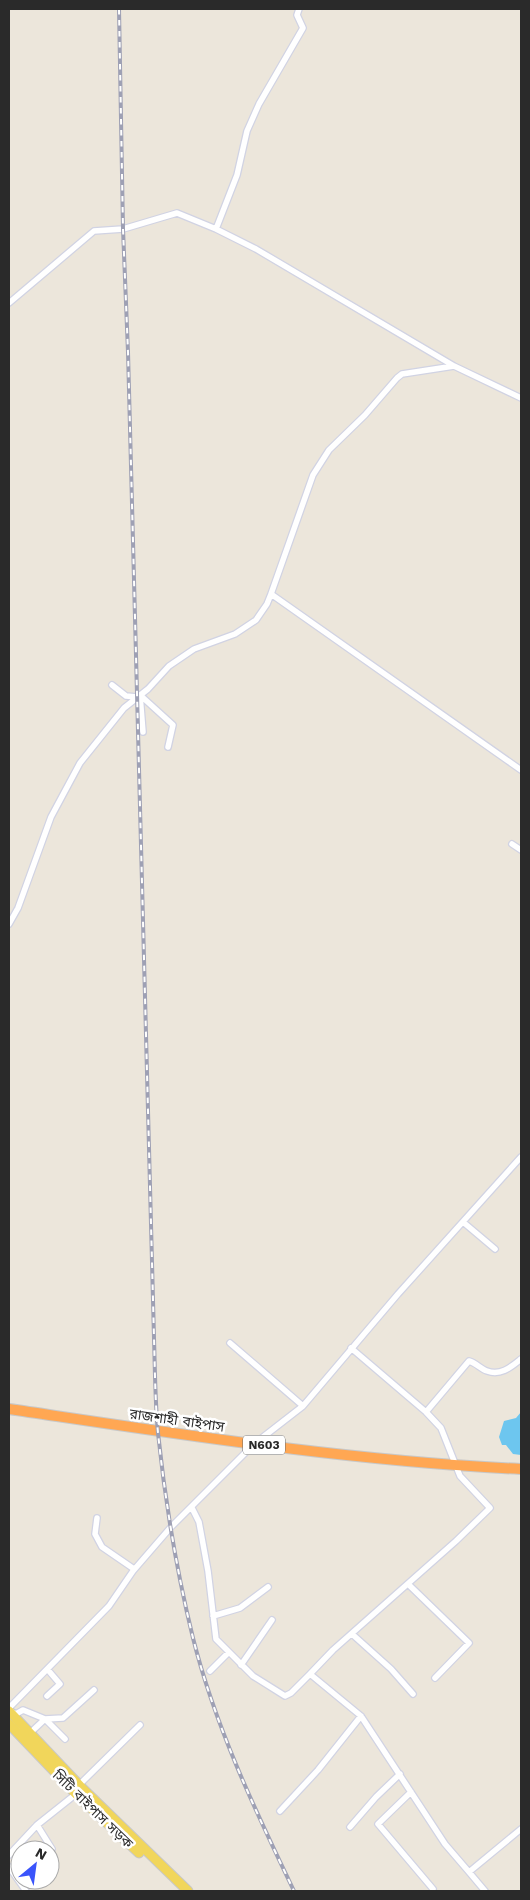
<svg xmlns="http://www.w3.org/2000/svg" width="530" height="1900" viewBox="0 0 530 1900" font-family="'Work Sans','Noto Sans Bengali',sans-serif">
  <rect width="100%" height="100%" fill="#ece6db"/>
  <path fill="#6dc6ef" d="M521 1412V1455L513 1454 506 1445H502L499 1437 504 1421 516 1418Z"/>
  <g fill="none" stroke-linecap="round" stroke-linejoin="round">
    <g stroke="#d1d3e3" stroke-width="8">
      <path id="street" d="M216 229 237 175 247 131 259 104 303 28 297 15 299 9
        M9 303 94 231 123 229 177 213 216 229 256 249 454 366
        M271 594 313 475 329 450 365 415 397 378 402 374 454 366 521 398
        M112 685 126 696 137 697
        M140 695 173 725 168 747
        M140 695 143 732
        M512 844 521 850
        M9 924 18 908 51 817 80 763 124 708 148 689 169 666 194 649 235 634 256 620 267 604 271 594 521 770
        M463 1222 495 1249
        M230 1343 303 1406
        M426 1412 469 1361C476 1363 481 1369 487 1371 501 1376 511 1367 521 1359
        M192 1508 199 1522 208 1571 216 1639 253 1676 285 1696 291 1693 310 1674 361 1716 445 1844 469 1872 521 1829
        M97 1518 95 1534 102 1547 134 1569
        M408 1584 469 1643 435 1678
        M213 1616 240 1608 268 1587
        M352 1634 391 1669 413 1694
        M241 1665 272 1620
        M210 1671 229 1652
        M310 1674 333 1650 456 1541 490 1508 460 1476 441 1428 426 1412 351 1348
        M47 1696 60 1684 48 1670
        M9 1708 109 1606 133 1571 171 1527 254 1444 303 1406 398 1294 521 1157
        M11 1711 16 1714 23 1710 45 1719 65 1739
        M29 1734 45 1719 63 1718 94 1690
        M79 1785 140 1725
        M411 1792 378 1824 433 1889
        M280 1811 318 1770 361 1716
        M37 1825 52 1849 50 1851
        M350 1827 376 1797 400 1774
        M9 1855 37 1825 76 1794
        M9 1867 26 1891
        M469 1872 485 1891"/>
    </g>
    <g stroke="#c8c8c8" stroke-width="11">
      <path id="primary" d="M9 1711 83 1789 188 1891
        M9 1724 76 1794 139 1853"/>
    </g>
    <g stroke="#c8c8c8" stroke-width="12">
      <path id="highway" d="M9 1409C179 1434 349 1461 521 1469"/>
    </g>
    <use href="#street" stroke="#fff" stroke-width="5.5"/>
    <use href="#primary" stroke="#f1d65b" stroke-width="9"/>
    <use href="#highway" stroke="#ffa753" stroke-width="10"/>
    <g stroke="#9ea0b4" stroke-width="4">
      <path id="rail" d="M119 9 123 229 128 352 154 1338C155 1369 155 1401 158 1433 165 1500 177 1573 193 1638 215 1726 255 1810 294 1891"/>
    </g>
    <use href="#rail" stroke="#fff" stroke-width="2" stroke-dasharray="5.5" stroke-linecap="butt"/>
  </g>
  <g text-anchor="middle" stroke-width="5" stroke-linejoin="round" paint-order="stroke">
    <rect fill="#fff" stroke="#6a6a6a" stroke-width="1" x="243" y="1435.5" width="42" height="19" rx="4"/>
    <g font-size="12" font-weight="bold" fill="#2a2a2a">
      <text x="264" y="1449">N603</text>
    </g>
    <g font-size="14" fill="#2a2a2a" stroke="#fff">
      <text transform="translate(177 1420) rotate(8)" y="5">রাজশাহী বাইপাস</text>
      <text transform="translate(93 1809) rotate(44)" y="5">সিটি বাইপাস সড়ক</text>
    </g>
  </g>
  <rect width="530" height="1900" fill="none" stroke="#2a2a2a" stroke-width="20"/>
  <g transform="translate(35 1865) rotate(29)"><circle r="24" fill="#ffffff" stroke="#aaaaaa"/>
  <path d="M0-4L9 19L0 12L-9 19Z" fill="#3a54fb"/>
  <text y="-8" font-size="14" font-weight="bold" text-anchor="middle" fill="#2a2a2a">N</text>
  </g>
</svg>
